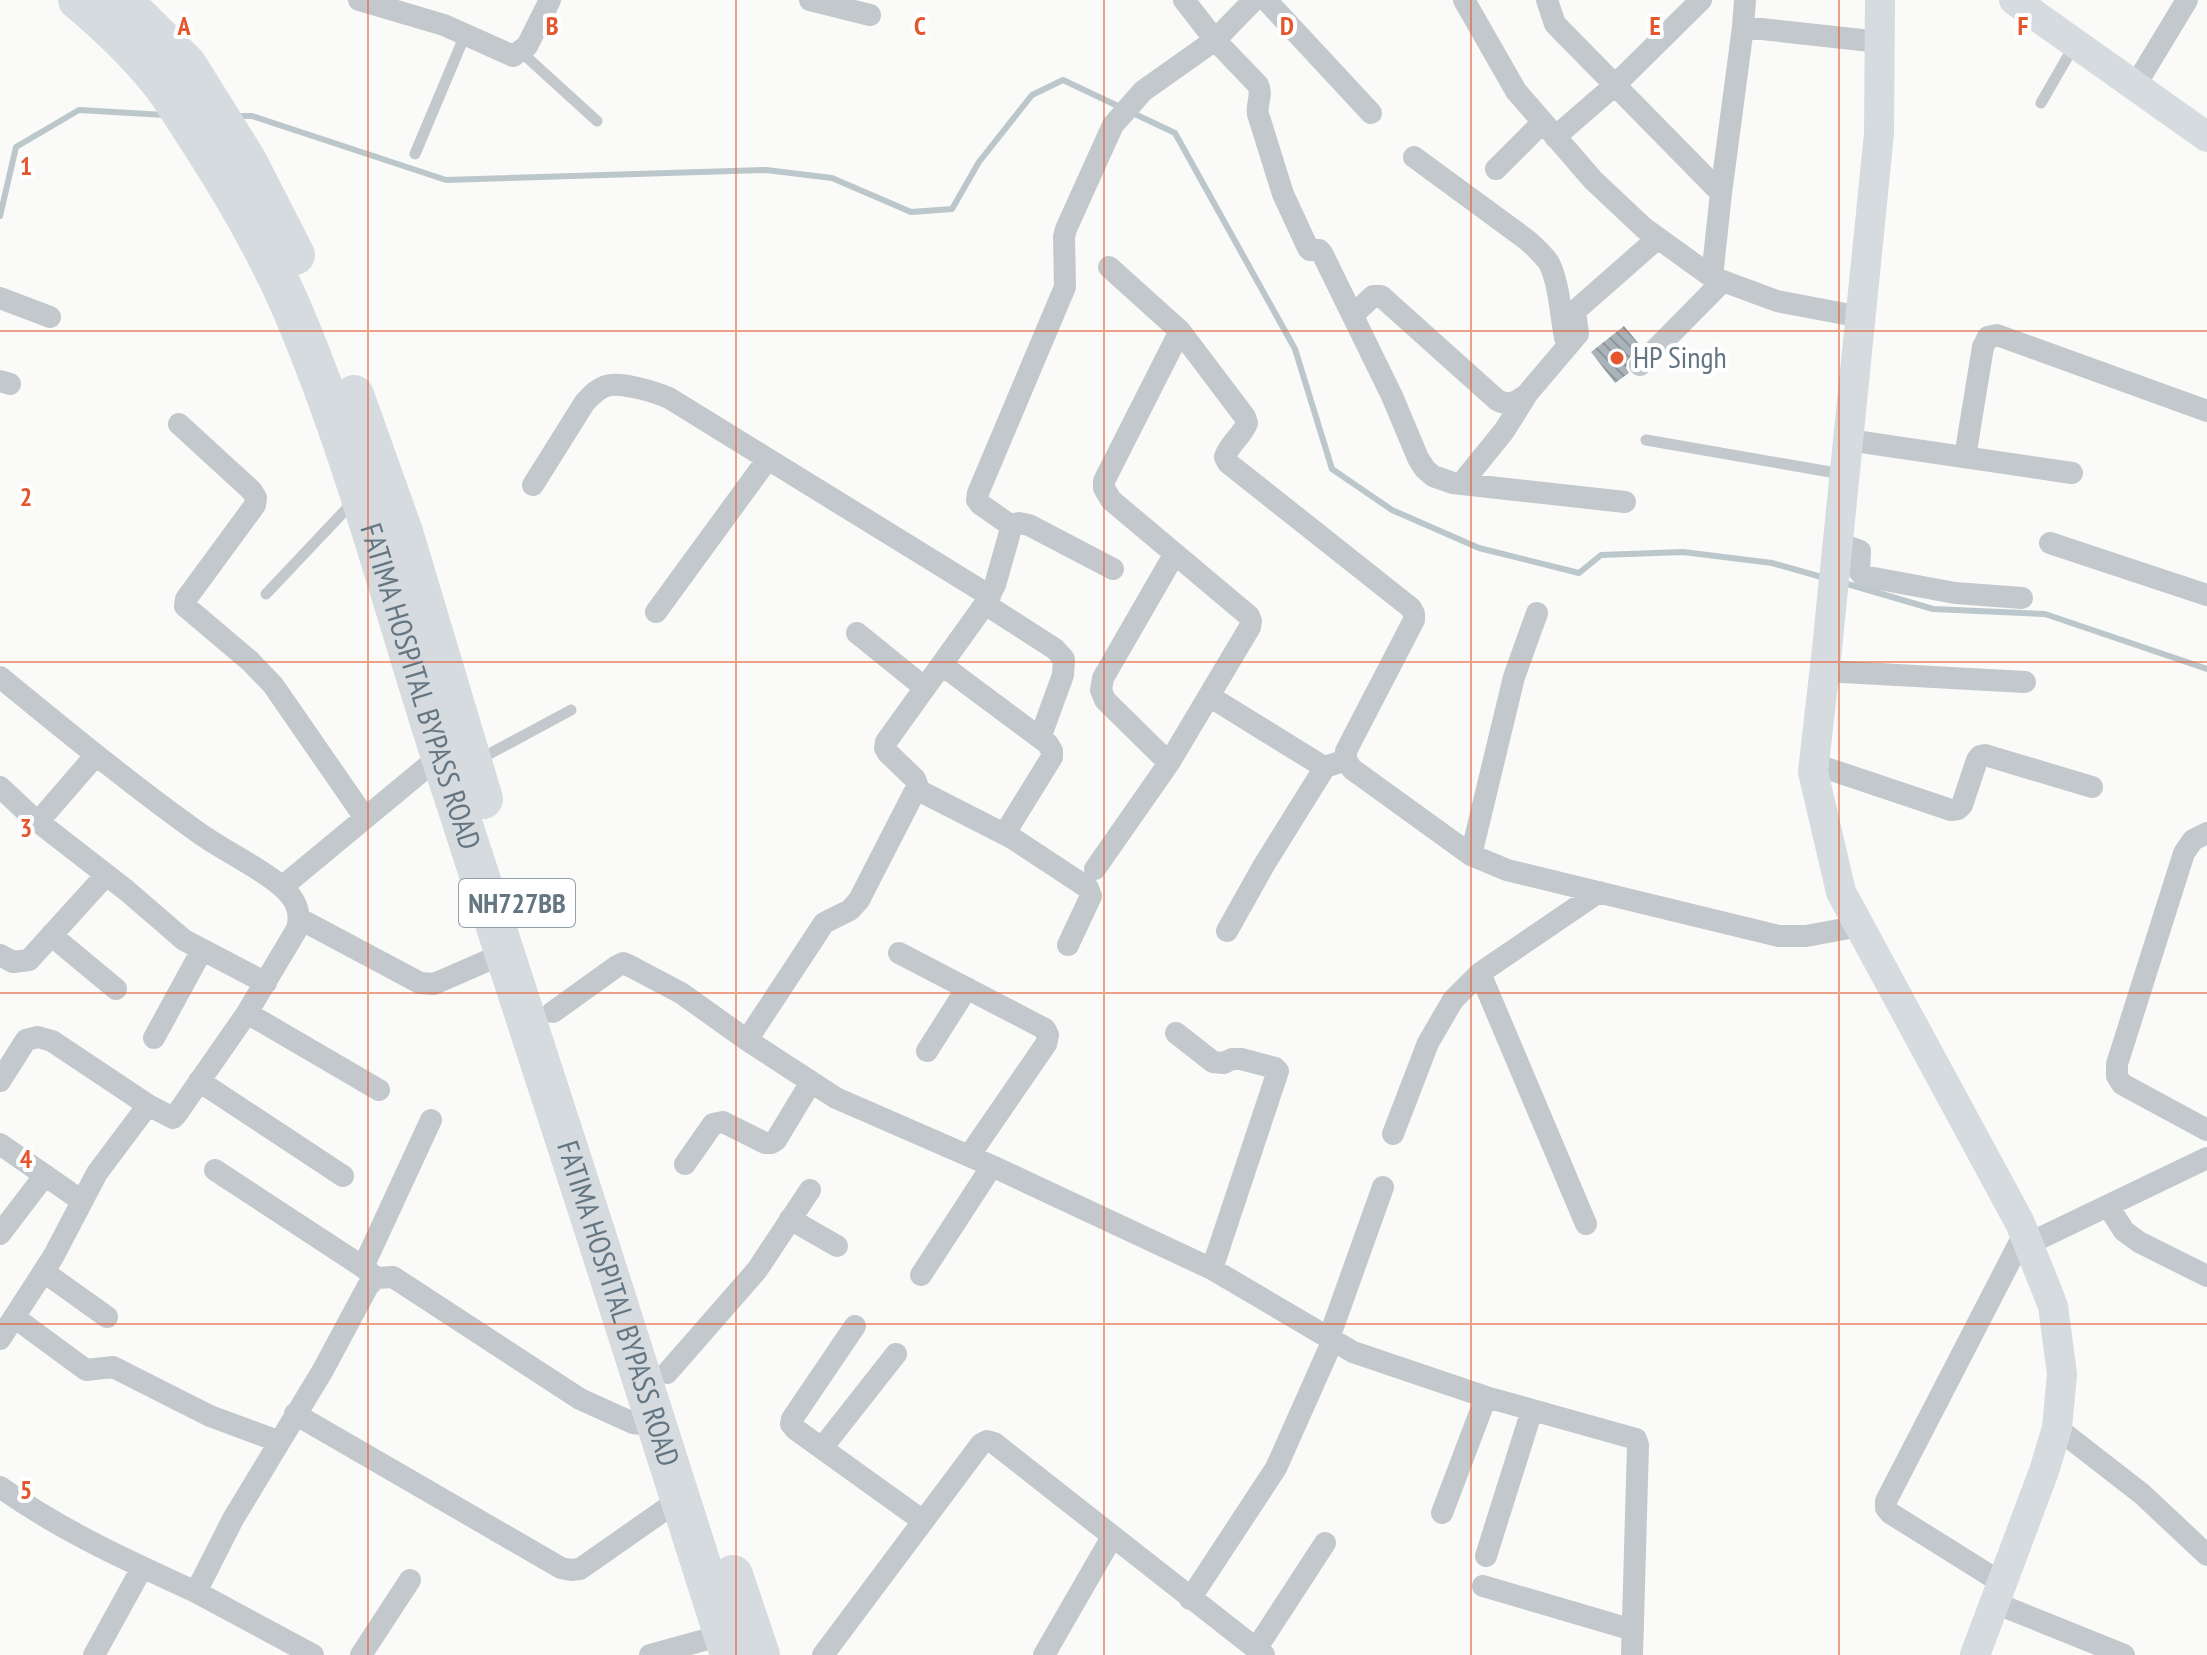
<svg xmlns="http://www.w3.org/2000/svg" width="2207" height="1655" viewBox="0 0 2207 1655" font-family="'PT Sans Narrow',sans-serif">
  <defs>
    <pattern id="building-back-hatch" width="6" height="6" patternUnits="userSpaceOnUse" patternTransform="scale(2)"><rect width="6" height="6" fill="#aab3b9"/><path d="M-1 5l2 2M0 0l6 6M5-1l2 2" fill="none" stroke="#8e969c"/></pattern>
  </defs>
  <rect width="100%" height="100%" fill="#fafaf8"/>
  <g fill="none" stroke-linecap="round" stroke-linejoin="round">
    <path stroke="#bbc7cb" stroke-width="6" d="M237 116H252L446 180 766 170 832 178 911 212 952 209 979 162 1032 95 1063 80 1175 133 1295 349 1332 469 1392 510 1479 548 1579 573 1601 555 1683 552 1772 563 1825 578
      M0 216 16 147 79 110 165 115
      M1844 583 1933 609 2045 614 2207 669"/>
  </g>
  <path fill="url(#building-back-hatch)" d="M1624 326 1640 345 1627 361 1626 368 1629 373 1615 383 1591 352Z"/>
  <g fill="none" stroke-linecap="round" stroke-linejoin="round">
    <path stroke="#c3c8cc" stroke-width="11" d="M520 51 597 121
      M2041 103 2075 44
      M415 154 465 35
      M1646 440 1842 474
      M266 594 354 501
      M480 759 571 710"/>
    <path stroke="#c3c8cc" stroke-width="22" d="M359 0 444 25 513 56 527 46 550 0
      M810 0 870 15
      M1254 0 1215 40 1258 85C1263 95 1256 104 1258 114L1283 194 1308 248 1310 250H1319L1322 253 1392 396 1418 458 1425 469 1433 476 1453 483 1625 502
      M1266 0 1371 113
      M1464 0 1516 91 1593 180 1644 228 1712 277
      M1547 0 1555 24 1721 193 1712 277 1777 301 1861 317
      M1743 27 1880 42
      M2135 86 2187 0
      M1555 137 1615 85 1701 0
      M1414 157 1527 240C1535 247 1543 254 1549 263 1559 282 1561 317 1565 338
      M1496 169 1543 122
      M1721 193 1743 27 1745 0
      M1109 267 1180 331 1245 417 1247 423C1242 436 1229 444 1225 457L1228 463 1411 608 1414 614V620L1346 751V760L1352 769 1471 855 1507 870 1779 936H1806L1860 926
      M0 298 50 317
      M1353 315 1373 296H1381L1497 400C1509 407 1517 402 1527 394L1578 334 1575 311 1658 238
      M1640 365 1723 281
      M0 381 10 384
      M179 424 252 491 256 498 255 505 186 599 185 606 250 661 273 685 365 818
      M1848 440 2072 473
      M1965 457 1983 347 1988 337 1997 335 2207 411
      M1461 484 1504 431 1526 396
      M533 485 585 402C592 395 597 389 606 386 620 381 655 392 669 398L990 596
      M1010 525 1019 523 1029 525 1113 569
      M1837 543 1860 551 1859 571 1863 576 1955 593 2022 598
      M2050 543 2207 595
      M985 604 1055 649 1064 659 1063 675 1040 738
      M656 612 767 460
      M857 633 925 688
      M942 665 1048 744 1052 751V757L1010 825 1009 833 1012 838 1088 888 1091 896 1068 945
      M1824 671 2025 682
      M0 677C65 730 130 784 199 833 224 851 259 867 281 886 295 898 302 911 297 929L247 1013 176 1115 173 1118 148 1105 97 1173 53 1257 0 1339
      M1209 696 1319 764 1325 767 1337 763
      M1169 763 1105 700 1101 690 1103 678 1174 555
      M1814 764 1951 810 1958 809 1962 805 1977 760 1980 756 1985 755 2092 787
      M0 787 32 817 126 890 184 940 266 983
      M916 789 1012 838
      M38 822 96 755
      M2207 833 2193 840 2184 853 2117 1064V1076L2122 1084 2207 1130
      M1471 855 1514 677 1537 613
      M1095 869 1169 763 1250 627 1251 621 1249 616 1111 500 1104 488V481L1180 331
      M282 887 440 756
      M300 919 420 983 434 984 505 953
      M1227 931 1264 865 1325 767
      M51 935 116 989
      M899 953 1045 1029 1048 1035 1046 1044 969 1156
      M0 955 13 962 29 960 106 875
      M1480 973 1586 1224
      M553 1012 617 966 623 963 628 965 681 993 747 1040 836 1098 992 1166 1212 1269 1353 1352 1486 1397 1636 1439 1638 1445 1632 1655
      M247 1013 379 1090
      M1176 1033 1213 1062 1224 1063 1232 1059H1241L1275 1068 1278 1071 1212 1269
      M154 1038 202 950
      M747 1040 824 923 850 910 859 900 916 789 917 784 915 779 888 753 885 748 886 742 985 604 995 585 1010 532V525L980 504 977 500 978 493 1065 287 1064 237 1066 229 1113 125 1143 91 1215 40 1184 0
      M927 1051 967 988
      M0 1081 26 1040 38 1037 52 1041 148 1105
      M199 1081 343 1176
      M1393 1134 1428 1043 1453 1000 1480 973 1599 892
      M0 1144 82 1201
      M685 1164 713 1124 723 1122 765 1143H771L776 1140 811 1082
      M215 1170 363 1267 376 1278
      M2108 1206 2124 1231 2139 1242 2207 1276
      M790 1219 837 1246
      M0 1234 45 1175
      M2028 1244 2207 1158
      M363 1267 431 1120
      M44 1272 107 1317
      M921 1275 992 1166
      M14 1317 86 1370 113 1367 210 1416 278 1441
      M855 1326 792 1419 791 1424 795 1429 923 1521
      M1329 1338 1383 1187
      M667 1373 757 1270 810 1190
      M295 1414 561 1568 571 1570 580 1569 680 1499
      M2057 1428 2142 1494 2207 1555
      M822 1448 896 1354
      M0 1487C60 1530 128 1561 196 1592
      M1442 1513 1486 1397
      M1486 1556 1532 1410
      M2002 1583 1890 1513 1886 1508V1501L2024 1234
      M1483 1586 1633 1630
      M1190 1599 1276 1468 1333 1340
      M1995 1603 2124 1655
      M1256 1649 1325 1543
      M94 1655 142 1568
      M313 1655 196 1592 233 1519 323 1370 368 1286 376 1278 393 1277 580 1399 633 1423 658 1426
      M361 1655 410 1580
      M650 1655 733 1632
      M823 1655 981 1444 987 1441 994 1443 1264 1655
      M1044 1655 1112 1537"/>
    <path stroke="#d6dbdf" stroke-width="30" d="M1880 0 1879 134 1827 649 1813 772 1841 892 2020 1223 2053 1306 2062 1374 2057 1428 2044 1471 1975 1655
      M2014 0 2207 137"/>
    <g stroke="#d6dbdf" stroke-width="40">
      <path id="s1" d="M78 0C108 25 137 53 161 83 176 102 188 124 201 143 235 196 267 251 292 309 358 464 398 628 451 788 546 1076 638 1366 730 1655"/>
      <path d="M122 0 187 65 247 161 295 255"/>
      <path d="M354 395 403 532 483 799"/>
      <path d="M733 1575 760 1655"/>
    </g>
  </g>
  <path fill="none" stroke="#e4572e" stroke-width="2" stroke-opacity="0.55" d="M368 0V1655M736 0V1655M1104 0V1655M1471 0V1655M1839 0V1655M0 331H2207M0 662H2207M0 993H2207M0 1324H2207"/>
  <circle fill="#e4572e" stroke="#fff" stroke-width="3" cx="1617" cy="358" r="8"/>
  <g text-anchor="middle" stroke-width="8" stroke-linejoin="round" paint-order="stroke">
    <rect fill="#fff" stroke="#939fa8" stroke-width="2" x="459" y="879" width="116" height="48" rx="6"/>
    <g font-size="28" font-weight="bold" fill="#657683">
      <text x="517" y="913">NH727BB</text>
    </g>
    <g font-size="30" fill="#657683" stroke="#fff" text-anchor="start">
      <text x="1633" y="368">HP Singh</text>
    </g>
    <g font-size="30" fill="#657683" stroke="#fff">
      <text dy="10" stroke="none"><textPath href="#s1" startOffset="778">FATIMA HOSPITAL BYPASS ROAD</textPath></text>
      <text dy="10" stroke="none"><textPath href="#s1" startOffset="1426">FATIMA HOSPITAL BYPASS ROAD</textPath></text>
    </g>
  </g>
  <g font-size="26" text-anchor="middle" font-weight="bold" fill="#e4572e" stroke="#fff" stroke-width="8" stroke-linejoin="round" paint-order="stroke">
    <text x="184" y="35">A</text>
    <text x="552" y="35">B</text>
    <text x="920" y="35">C</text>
    <text x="1287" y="35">D</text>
    <text x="1655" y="35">E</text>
    <text x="2023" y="35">F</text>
    <text x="26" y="175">1</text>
    <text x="26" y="506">2</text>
    <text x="26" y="837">3</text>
    <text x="26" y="1168">4</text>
    <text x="26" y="1499">5</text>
  </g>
</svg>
